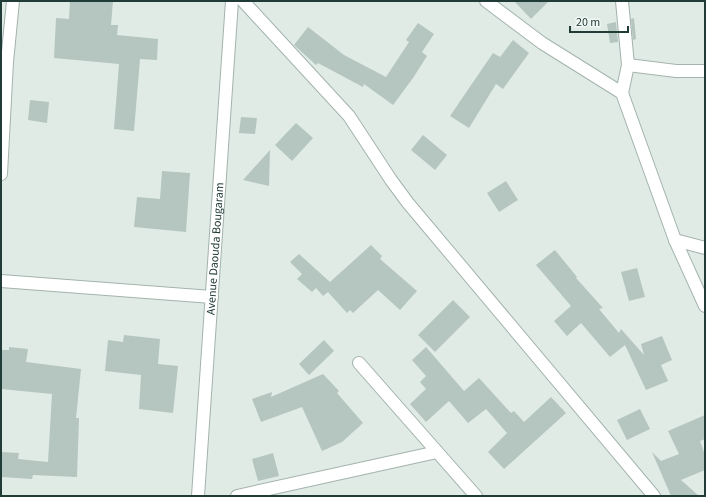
<svg xmlns="http://www.w3.org/2000/svg" width="706" height="497" viewBox="0 0 706 497" font-family="'Source Sans 3',sans-serif">
  <rect width="100%" height="100%" fill="#e0ebe6"/>
  <path fill="#b5c5c0" d="M70 1H113L111 25H118L117 35 158 39 157 60 140 59 134 131 114 129 119 64 54 58 56 18 69 19Z
    M514 1H549L531 19Z
    M634 18 636 39 633 40 631 19Z
    M616 22 618 42 610 43 607 24Z
    M418 23 434 34 422 52 427 56 413 78 393 105 364 84 363 87 318 63 316 65 294 45 308 27 344 55 386 77 409 42 406 40Z
    M513 40 529 53 503 89 496 84 469 128 450 116 493 53 500 57Z
    M30 100 49 102 47 123 28 120Z
    M241 117 257 118 255 134 239 133Z
    M296 123 313 138 292 161 275 145Z
    M423 135 447 155 435 170 411 150Z
    M270 150 269 186 243 180Z
    M162 171 190 173 186 232 134 227 137 197 160 199Z
    M506 181 518 200 499 212 487 193Z
    M371 245 382 256 380 259 417 291 400 310 378 290 353 313 350 310 347 313 328 292 323 296 316 288 312 292 297 279 302 274 290 262 299 254 330 282Z
    M555 250 577 277 576 278 603 308 599 309 619 333 621 329 644 355 641 344 662 336 672 360 661 365 668 381 646 390 625 345 610 357 581 323 567 336 554 321 571 306 536 265Z
    M637 268 645 297 629 301 621 272Z
    M453 300 470 317 435 352 418 335Z
    M124 335 160 339 158 364 178 366 173 413 139 409 141 375 105 371 108 340 123 342Z
    M324 340 334 351 309 375 299 364Z
    M9 347 28 349 26 362 81 369 76 418H79L77 477 33 475 32 479 1 477V452L19 453 18 459 48 462 52 394 1 389V350H9Z
    M426 347 464 391 479 378 511 413 514 411 524 422 551 397 566 413 504 469 488 452 507 433 486 409 468 423 449 401 426 422 410 404 426 389 420 382 426 376 412 360Z
    M323 374 339 391 337 393 363 423 342 442 322 451 302 407 261 422 252 399 272 392 271 397Z
    M640 409 650 429 627 440 617 420Z
    M705 415V439L700 441 705 455V470L681 480 699 496H671L652 452 661 461 679 454 668 431Z
    M273 453 279 476 258 481 252 459Z"/>
  <g fill="none" stroke-linecap="round" stroke-linejoin="round">
    <g stroke="#a3b3ae" stroke-width="14">
      <g id="minor">
        <path d="M243 1 349 116 391 180 408 203 654 496"/>
        <path d="M486 1 542 43 622 93 675 240 705 306"/>
        <path d="M622 1 628 65 622 93"/>
        <path d="M628 65 676 71H705"/>
        <path d="M1 174 7 62 13 1"/>
        <path d="M675 240 705 248"/>
        <path d="M1 281 212 297"/>
        <path d="M359 363 476 496"/>
        <path id="s1" d="M198 496 232 1"/>
        <path d="M237 496 437 452"/>
      </g>
    </g>
    <use href="#minor" stroke="#fff" stroke-width="12"/>
  </g>
  <g text-anchor="middle" stroke-width="3.5" stroke-linejoin="round" paint-order="stroke">
    <g font-size="12" fill="#213b36" stroke="#f0f7f4">
      <text dy="4" stroke="none"><textPath href="#s1" startOffset="248">Avenue Daouda Bougaram</textPath></text>
    </g>
  </g>
  <rect width="706" height="497" fill="none" stroke="#213b36" stroke-width="4"/>
  <path d="M570 26v6h58v-6" fill="none" stroke="#213b36" stroke-width="2"/>
  <text x="576" y="26" font-size="12" fill="#213b36" stroke="#f0f7f4" stroke-width="3" paint-order="stroke">20 m</text>
</svg>
